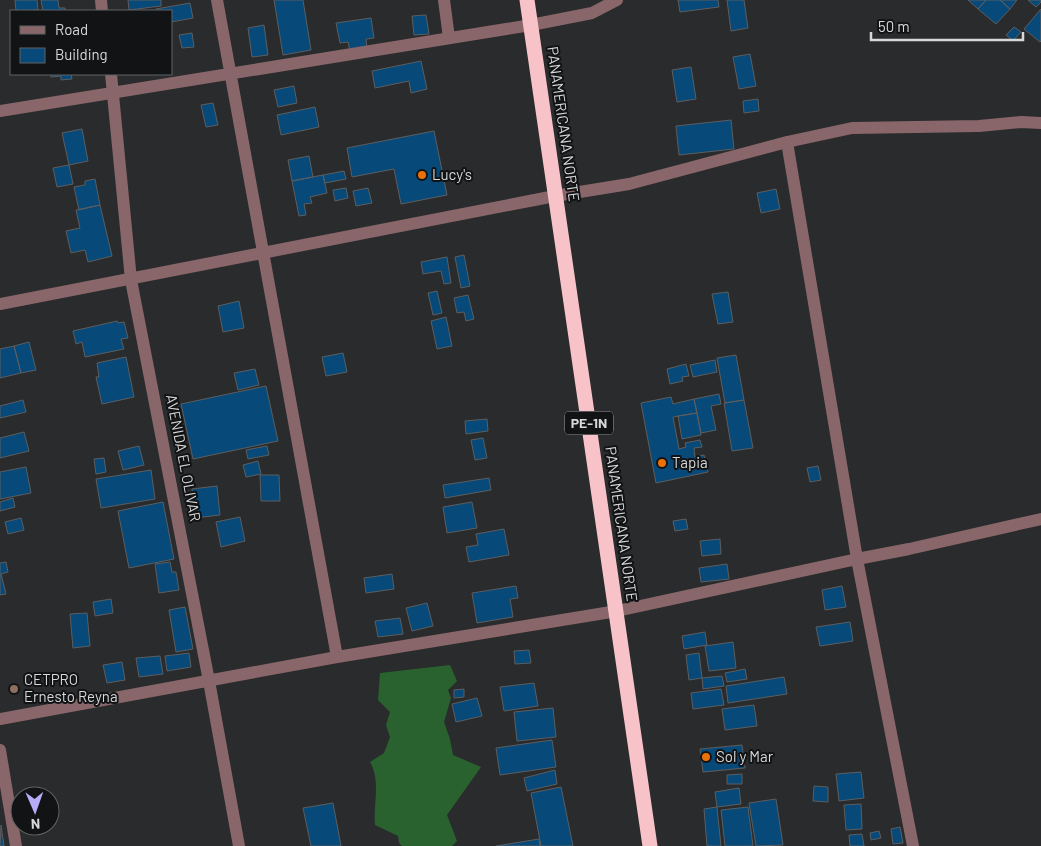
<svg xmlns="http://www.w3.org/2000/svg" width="1041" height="846" viewBox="0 0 1041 846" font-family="Barlow,sans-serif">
  <rect width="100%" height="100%" fill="#292b2c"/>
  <path fill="#29622f" d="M450 665 457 681 448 690 451 698 444 722 450 739 453 755 481 767 447 815 457 841 452 846H402L399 843 398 836 375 825C373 804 381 781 370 762L384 753 390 737 386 725 390 712 378 700 380 673Z"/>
  <path fill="#074979" stroke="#5c5e60" d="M15 0H37L38 10 16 11Z
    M41 0H58L59 8H65V11H43Z
    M128 0H161V6L129 10Z
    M274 0H303L311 50 283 55Z
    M678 0H718L719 7 680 12Z
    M727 0H744L748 28 731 31Z
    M968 0H986L978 9Z
    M986 0H1000L1010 9 996 24 978 9Z
    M1000 0H1017L1010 9Z
    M1028 0H1041V2L1036 7Z
    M190 3 193 18 171 22V11H156V9Z
    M1041 9V41L1040 42 1024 29Z
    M426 15 429 34 414 35 412 16Z
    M371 18 374 38 366 39 367 48 350 51 348 42 340 43 336 23Z
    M264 25 268 55 252 57 248 28Z
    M1014 27 1021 32 1013 41 1006 35Z
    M192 33 194 47 182 48 179 35Z
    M750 54 756 86 739 89 733 57Z
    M421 61 427 89 411 93 409 81 375 88 372 71Z
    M691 67 696 99 677 102 672 70Z
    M51 74H71L72 79 61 80V76L51 77Z
    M294 86 297 103 278 107 274 90Z
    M758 99 759 111 744 113 743 101Z
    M213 103 218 125 206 127 201 105Z
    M315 107 319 127 281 135 277 115Z
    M731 120 734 149 679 155 676 126Z
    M82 129 88 161 69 165 62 133Z
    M434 131 447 195 401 204 394 169 352 177 347 148Z
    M309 156 313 177 292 181 288 160Z
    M69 165 73 184 57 187 53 168Z
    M344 171 346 179 325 183 323 175Z
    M323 175 327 193 310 197 312 203 304 204 306 215 299 216 292 181Z
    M95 179 100 205 79 210 74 187 85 185V181Z
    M346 188 348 198 335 201 333 190Z
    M368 188 372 203 356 206 353 191Z
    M776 189 780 209 761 213 757 193Z
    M100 205 112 256 88 262 85 250 71 253 66 231 80 228 76 210Z
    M464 255 470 286 461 288 455 257Z
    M447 257 451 283 444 284 441 271 423 274 421 262Z
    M437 291 442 313 433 315 428 293Z
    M728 292 733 322 718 324 712 294Z
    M468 295 474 319 466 321 464 312 457 313 454 298Z
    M239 301 244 328 223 332 218 306Z
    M446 317 452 346 437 349 431 321Z
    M117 321 118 323 124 322 128 338 121 339 124 349 85 357 82 342 76 344 73 331Z
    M29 342 36 370 21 373 14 346Z
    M14 346 21 373 0 378V349Z
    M343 353 347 372 326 376 322 357Z
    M736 355 744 400 725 403 717 358Z
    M126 357 134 397 102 404 96 377H99L97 363Z
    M715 360 717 372 693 377 690 365Z
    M686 364 689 376 682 377 683 381 670 384 667 369Z
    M255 369 259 385 238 390 234 373Z
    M266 386 278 441 193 459 181 404Z
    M719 394 721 404 711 406 716 430 701 433 694 399Z
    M671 397 673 404 694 399 697 413 673 417 679 449 686 447 685 443 700 440 702 447 694 448 695 457 704 455 708 472 656 483 641 403Z
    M23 400 26 412 0 418V406Z
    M744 400 753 448 732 451 724 403Z
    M697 413 701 435 682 439 678 416Z
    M487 419 488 431 466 434 465 421Z
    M24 432 29 451 0 458V438Z
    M483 438 487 458 475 460 471 440Z
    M139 446 144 465 123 470 118 451Z
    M267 446 269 455 248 459 246 450Z
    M104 458 106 472 96 474 94 459Z
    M258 461 261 474 246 477 243 465Z
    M818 466 821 480 810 482 807 468Z
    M26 467 31 493 0 499V472Z
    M151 470 155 499 101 508 96 479Z
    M260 475H279L280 501H261Z
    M489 478 491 490 445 498 443 485Z
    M217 486 220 515 195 518 192 489Z
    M13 498 15 507 0 511V502Z
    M163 502 174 559 129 568 118 511Z
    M472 502 477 528 447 533 443 507Z
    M240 517 245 541 221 547 216 522Z
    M21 518 24 530 8 534 5 522Z
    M686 519 688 529 675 531 673 521Z
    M504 529 509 555 469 562 466 547 478 545 476 534Z
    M720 539 721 554 702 556 700 541Z
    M6 562 8 572 1 574 6 594 0 595V563Z
    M170 562 172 572H176L179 590 159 593 155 564Z
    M727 564 729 579 701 582 699 568Z
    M392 574 394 589 366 593 364 578Z
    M516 586 518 598 510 599 513 617 477 623 472 593Z
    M842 586 846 607 825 610 822 590Z
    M111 599 113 613 95 616 93 602Z
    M427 603 433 626 412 631 406 608Z
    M185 607 193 649 176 652 169 610Z
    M87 613 90 646 73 648 70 614Z
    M400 618 403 634 378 637 375 621Z
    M850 622 853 641 820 646 816 627Z
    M705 632 707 645 684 649 682 636Z
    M733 642 736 668 709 671 705 646Z
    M529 650 531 663 515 664 514 651Z
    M189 653 191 667 167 671 165 656Z
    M699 653 702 678 689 680 686 655Z
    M160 656 163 674 139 677 136 658Z
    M122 662 125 680 107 683 103 665Z
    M745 669 747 679 727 682 725 673Z
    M722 676 724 686 703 689 702 678Z
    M784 677 787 694 728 703 726 686Z
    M534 683 538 706 504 711 500 687Z
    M464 689V697L454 698V690Z
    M721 689 724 705 693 709 691 693Z
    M477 698 482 716 456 722 452 704Z
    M754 705 757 726 725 730 722 709Z
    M553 708 556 737 517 741 514 712Z
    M552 740 556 767 500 775 496 748Z
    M742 745 745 768 703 772 700 749Z
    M555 770 557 784 527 791 524 778Z
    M861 772 864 798 839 801 836 774Z
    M742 774V784H727V775Z
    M814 786 828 787V802L813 801Z
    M561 787 573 846H541L531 793Z
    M739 788 741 804 717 807 721 846H707L704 809 717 807 715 792Z
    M776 799 783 845 756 846 749 803Z
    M333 803 341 846H311L303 808Z
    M861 804 862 829 846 830 844 805Z
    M748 807 753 846H725L721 810Z
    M1 825 4 846H0Z
    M900 827 903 843 893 844 891 829Z
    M879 831 881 838 871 840 870 833Z
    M862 834 864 846H850L849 835Z
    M539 839 540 846H496Z"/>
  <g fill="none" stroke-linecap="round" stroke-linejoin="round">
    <path stroke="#896669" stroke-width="12" d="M101 0 102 11
      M217 0 337 657
      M444 0 449 38
      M111 74 131 280 209 681 239 846
      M0 111 531 25 592 13 617 0
      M787 142 857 559 913 846
      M0 304 555 196 629 184 787 142 852 128 979 126 1021 122 1041 123
      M0 719 337 657 617 611 857 559 909 549 1041 519
      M0 750 16 846"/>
    <path stroke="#f8c3c8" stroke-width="15" d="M527 0 650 846"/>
  </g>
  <g fill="#e8710a" stroke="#121314" stroke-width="2">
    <circle cx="422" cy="175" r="5"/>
    <circle cx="662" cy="463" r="5"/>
    <circle cx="706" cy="757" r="5"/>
  </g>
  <circle fill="#8d6e63" stroke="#121314" stroke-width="2" cx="14" cy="689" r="5"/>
  <g text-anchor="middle" stroke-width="4" stroke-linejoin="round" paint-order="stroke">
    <rect fill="#121314" stroke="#9c9d9e" stroke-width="1" x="565" y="411.5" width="48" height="23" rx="4"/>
    <g font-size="14" font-weight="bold" fill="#d7d8d9">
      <text x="589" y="428">PE-1N</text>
    </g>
    <g font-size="15" fill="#d7d8d9" stroke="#121314">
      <text transform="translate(563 124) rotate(82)" y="5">PANAMERICANA NORTE</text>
      <text transform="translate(183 458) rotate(79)" y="5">AVENIDA EL OLIVAR</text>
      <text transform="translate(621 524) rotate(82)" y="5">PANAMERICANA NORTE</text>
    </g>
    <g font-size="15" fill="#d7d8d9" stroke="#121314" text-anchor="start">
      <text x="432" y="180">Lucy's</text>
      <text x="672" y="468">Tapia</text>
      <text x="24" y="685">CETPRO<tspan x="24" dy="17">Ernesto Reyna</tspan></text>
      <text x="716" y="762">Sol y Mar</text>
    </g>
  </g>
  <rect x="10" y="10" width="162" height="65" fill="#121314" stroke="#616263"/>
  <rect x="20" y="26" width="25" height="8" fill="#896669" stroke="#616263"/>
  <text x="55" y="35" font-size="15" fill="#d7d8d9">Road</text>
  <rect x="20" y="48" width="25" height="15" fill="#074979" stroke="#616263"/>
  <text x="55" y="60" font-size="15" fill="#d7d8d9">Building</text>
  <g transform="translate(35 811) rotate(178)"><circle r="24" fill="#121314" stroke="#616263"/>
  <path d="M0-4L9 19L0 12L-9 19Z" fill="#b6acf8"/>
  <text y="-8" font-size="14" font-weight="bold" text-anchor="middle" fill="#d7d8d9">N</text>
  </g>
  <path d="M871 32v8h152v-8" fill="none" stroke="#d7d8d9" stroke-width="2.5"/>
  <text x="878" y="32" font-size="15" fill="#d7d8d9" stroke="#121314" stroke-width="4" paint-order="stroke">50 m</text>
</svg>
